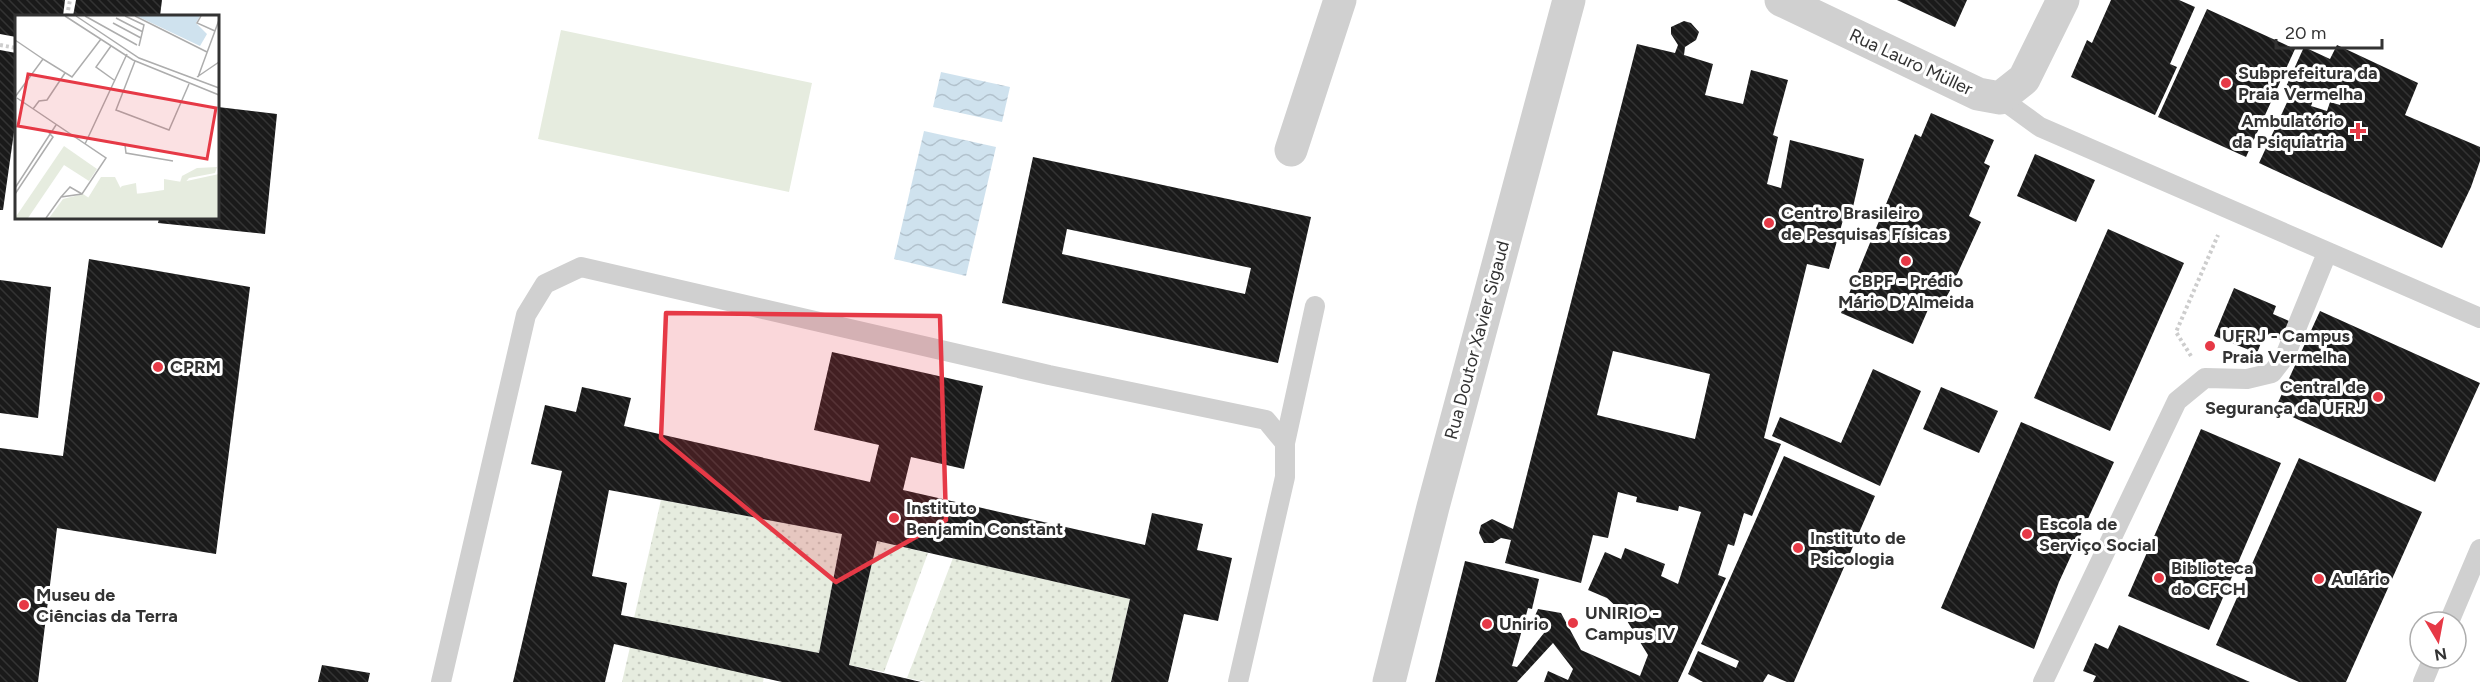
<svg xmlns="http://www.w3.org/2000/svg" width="2480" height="682" viewBox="0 0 2480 682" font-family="Figtree,sans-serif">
  <defs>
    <pattern id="grass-dots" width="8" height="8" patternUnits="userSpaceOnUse" patternTransform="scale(1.5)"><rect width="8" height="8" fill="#e6ecdf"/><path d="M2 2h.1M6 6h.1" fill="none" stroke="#c6cbc0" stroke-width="1.8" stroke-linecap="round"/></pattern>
    <pattern id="water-waves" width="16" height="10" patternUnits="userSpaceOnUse" patternTransform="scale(1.5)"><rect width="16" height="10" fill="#cfe2ee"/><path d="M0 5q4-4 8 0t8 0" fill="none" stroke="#b2c2cd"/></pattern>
    <pattern id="building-back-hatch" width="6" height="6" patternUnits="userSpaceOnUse" patternTransform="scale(1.5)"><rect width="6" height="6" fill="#1a1a1a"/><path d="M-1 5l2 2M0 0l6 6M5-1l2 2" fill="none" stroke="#333"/></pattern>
  </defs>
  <rect width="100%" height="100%" fill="#fff"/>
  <path fill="url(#grass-dots)" d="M661 500 842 534 819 653 634 618Z
    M877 541 928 553 884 672 849 665Z
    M953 558 1130 599 1111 682H926L907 678Z
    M630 647 764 676 763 682H622Z"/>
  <path fill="#e6ecdf" d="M561 30 812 83 789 192 538 139Z"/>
  <path fill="url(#water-waves)" d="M941 72 1010 87 1002 122 933 107Z
    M924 131 996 147 966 276 894 259Z"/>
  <path fill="url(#building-back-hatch)" fill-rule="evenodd" d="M0 0H65L63 16H16V37L0 34Z
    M76 0H162L160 16H73Z
    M1897 0H1967L1955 27Z
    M2111 0H2179L2195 7 2170 64 2177 67 2155 115 2071 77 2087 40 2092 43Z
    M2207 9 2295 49 2246 157 2158 117Z
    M1684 21 1691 23 1699 32 1696 40 1685 47 1684 55 1713 64 1705 95 1743 104 1751 70 1788 80 1773 135 1778 137 1767 184 1781 188 1790 140 1864 159 1853 207 1847 206 1829 269 1807 264 1764 438 1781 444 1752 516 1744 513 1734 546 1728 544 1718 575 1726 578 1678 682H1544L1548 671 1568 680 1573 669 1553 643 1517 682H1435L1465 561 1539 579 1532 609 1528 608 1512 666 1517 667 1544 633 1530 627 1538 609 1561 613 1581 650 1640 676 1648 655 1621 611 1607 598 1588 590 1605 552 1621 559 1625 548 1665 564 1661 576 1678 584 1701 512 1679 506 1678 511 1636 502 1637 497 1618 492 1608 538 1593 535 1581 583 1505 563 1511 540 1501 538 1493 543H1484L1479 533 1481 525 1492 519 1513 529 1637 44 1675 53 1678 45 1671 34V27ZM1613 351 1710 374 1695 439 1597 415Z
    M2337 45 2418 83 2405 115 2480 147V161L2471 187 2442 248 2259 163 2289 98 2285 89 2304 47 2330 59ZM2317 90 2342 99 2340 105 2330 102 2327 111 2311 106Z
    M0 50 16 53V118L3 210H0Z
    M218 107 277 114 265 234 158 223 159 218H218Z
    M1931 113 1994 140 1984 163 1990 166 1969 216 1981 222 1941 310 1930 305 1913 344 1841 313 1915 134 1921 137Z
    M2035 154 2095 180 2076 222 2017 196Z
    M1033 157 1311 217 1278 363 1002 303ZM1067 229 1251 268 1245 294 1062 254Z
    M2108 229 2184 263 2110 431 2034 398Z
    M89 259 250 287 216 554 57 528 38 682H0V448L63 456Z
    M0 280 51 287 38 418 0 413Z
    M2234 288 2276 306 2273 314 2289 321 2281 340 2265 333 2257 353 2214 336Z
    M2320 311 2480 383 2435 482 2275 409Z
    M832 352 983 386 964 469 911 457 903 490 1145 545 1152 513 1203 524 1197 550 1232 558 1218 621 1184 614 1168 682H1111L1130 599 877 541 849 665 921 682H782L614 644 605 682H513L562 471 531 464 545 405 576 412 582 387 631 398 624 426 870 482 879 445 814 430ZM609 490 842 534 819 653 621 615 627 583 592 576Z
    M1873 369 1921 391 1880 486 1772 436 1780 417 1841 443Z
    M1941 387 1998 411 1979 453 1923 429Z
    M2021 422 2114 462 2059 582 2034 649 1941 608Z
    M2201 429 2281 463 2209 630 2128 596Z
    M1784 456 1875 496 1794 682H1787L1768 674 1763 682H1703L1688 674 1698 651 1736 668 1739 661 1701 644Z
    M2299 458 2422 512 2346 682H2299L2216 645Z
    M2119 625 2250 682H2093L2096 676 2083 671 2095 643 2108 649Z
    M322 665 370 673 368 682H318Z"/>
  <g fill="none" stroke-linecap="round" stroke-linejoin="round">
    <path stroke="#cdcdcd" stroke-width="4" stroke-dasharray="3 3" stroke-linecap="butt" d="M67 16 70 0
      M0 45 16 48
      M2191 356 2176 332 2218 235"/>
    <path stroke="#d0d0d0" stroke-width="20" d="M2000 98 2040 127 2480 318
      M1285 443 1315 306
      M2449 622 2480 549
      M441 682 526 315 545 284 581 267 1049 375 1266 420 1285 443V477L1238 682
      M2043 682 2177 401 2205 378 2247 379 2272 373 2285 356 2327 253
      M2423 682 2433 658"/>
    <path stroke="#d0d0d0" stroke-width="33" d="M1781 0 1978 94 2000 98 2024 79 2063 0
      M1291 150 1340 0
      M1389 682 1433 507 1569 0"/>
  </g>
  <path fill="#e63946" fill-opacity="0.2" stroke="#e63946" stroke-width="4.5" stroke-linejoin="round" d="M666 313 940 316 946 520 836 582 661 438Z"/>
  <g fill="#e63946" stroke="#fff" stroke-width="2">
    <circle cx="2226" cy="83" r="6"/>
    <path d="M2355 122h6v6h6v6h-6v6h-6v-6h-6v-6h6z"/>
    <circle cx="1769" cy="223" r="6"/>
    <circle cx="1906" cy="261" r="6"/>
    <circle cx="2210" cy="346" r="6"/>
    <circle cx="158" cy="367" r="6"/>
    <circle cx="2378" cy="397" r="6"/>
    <circle cx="894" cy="518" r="6"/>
    <circle cx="2027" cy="534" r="6"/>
    <circle cx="1798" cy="548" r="6"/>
    <circle cx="2159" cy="578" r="6"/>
    <circle cx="2319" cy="579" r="6"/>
    <circle cx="24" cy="605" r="6"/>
    <circle cx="1573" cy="623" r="6"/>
    <circle cx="1487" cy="624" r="6"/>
  </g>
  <g text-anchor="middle" stroke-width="6" stroke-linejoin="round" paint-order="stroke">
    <g font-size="18" fill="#333" stroke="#fff">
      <text transform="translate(1911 62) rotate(25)" y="6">Rua Lauro Müller</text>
      <text transform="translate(1477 340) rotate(-75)" y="6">Rua Doutor Xavier Sigaud</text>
    </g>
    <g font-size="18" font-weight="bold" fill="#333" stroke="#fff" text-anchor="start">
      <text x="2238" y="79">Subprefeitura da<tspan x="2238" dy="21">Praia Vermelha</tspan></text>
      <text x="2344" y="127" text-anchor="end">Ambulatório<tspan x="2344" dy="21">da Psiquiatria</tspan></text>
      <text x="1781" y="219">Centro Brasileiro<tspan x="1781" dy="21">de Pesquisas Físicas</tspan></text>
      <text x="1906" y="287" text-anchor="middle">CBPF - Prédio<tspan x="1906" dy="21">Mário D'Almeida</tspan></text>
      <text x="2222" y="342">UFRJ - Campus<tspan x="2222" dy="21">Praia Vermelha</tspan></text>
      <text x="170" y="373">CPRM</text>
      <text x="2366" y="393" text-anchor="end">Central de<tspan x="2366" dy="21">Segurança da UFRJ</tspan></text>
      <text x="906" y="514">Instituto<tspan x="906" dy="21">Benjamin Constant</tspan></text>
      <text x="2039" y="530">Escola de<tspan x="2039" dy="21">Serviço Social</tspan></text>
      <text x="1810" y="544">Instituto de<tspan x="1810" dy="21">Psicologia</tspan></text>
      <text x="2171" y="574">Biblioteca<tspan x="2171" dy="21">do CFCH</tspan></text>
      <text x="2331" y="585">Aulário</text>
      <text x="36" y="601">Museu de<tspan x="36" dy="21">Ciências da Terra</tspan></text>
      <text x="1585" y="619">UNIRIO -<tspan x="1585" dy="21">Campus IV</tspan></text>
      <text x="1499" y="630">Unirio</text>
    </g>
  </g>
  <g transform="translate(15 15)">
    <rect width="204" height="204" fill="#fff"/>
    <path d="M202 152 200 158 174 163 168 170 38 203 73 183 86 162H100L108 178 132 179 164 171 167 161 182 153Z" fill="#e6ecdf"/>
    <path d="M49 131 82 154 74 166 49 150 13 203H0ZM204 159V203H34L48 184 68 179 80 187 94 167V185L107 171 121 168 122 179 149 175V164L167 167Z" fill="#e6ecdf"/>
    <path d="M122 1H185L181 8 192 19 185 31Z" fill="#cfe2ee"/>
    <path fill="none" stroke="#adadad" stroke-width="1.5" d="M50 1 118 45 204 80M61 1 124 43 204 73M70 1 122 30M110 1 129 10 124 31M120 1 192 37M186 1 182 8 200 16M101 3 128 17M98 8 126 23M0 25 28 44M96 31 81 52 99 65M120 46 101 95 154 115 174 69M182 62 204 47M183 62 204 5M0 82 28 44 57 62 86 24M2 83 91 143 67 179 46 182 31 203M18 94 24 86 32 85 50 58M72 123 110 130 111 138 158 146M70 129 112 39M0 173 41 110M0 179 38 122 34 118M46 182 55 172 67 179"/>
    <path fill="#e63946" fill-opacity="0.15" stroke="#e63946" stroke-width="3" d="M13 59 201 93 192 144 3 111Z"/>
    <rect width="204" height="204" fill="none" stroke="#333" stroke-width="3"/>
  </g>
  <g transform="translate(2438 640) rotate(170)"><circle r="28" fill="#ffffff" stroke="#adadad" stroke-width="1.5"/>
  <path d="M0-4.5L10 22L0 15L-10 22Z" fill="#e63946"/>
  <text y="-9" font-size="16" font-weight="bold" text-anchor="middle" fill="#333333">N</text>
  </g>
  <path d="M2276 39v9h106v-9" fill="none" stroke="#333333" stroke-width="3"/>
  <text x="2285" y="39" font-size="18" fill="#333333" stroke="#ffffff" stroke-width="4.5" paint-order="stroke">20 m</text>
</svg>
